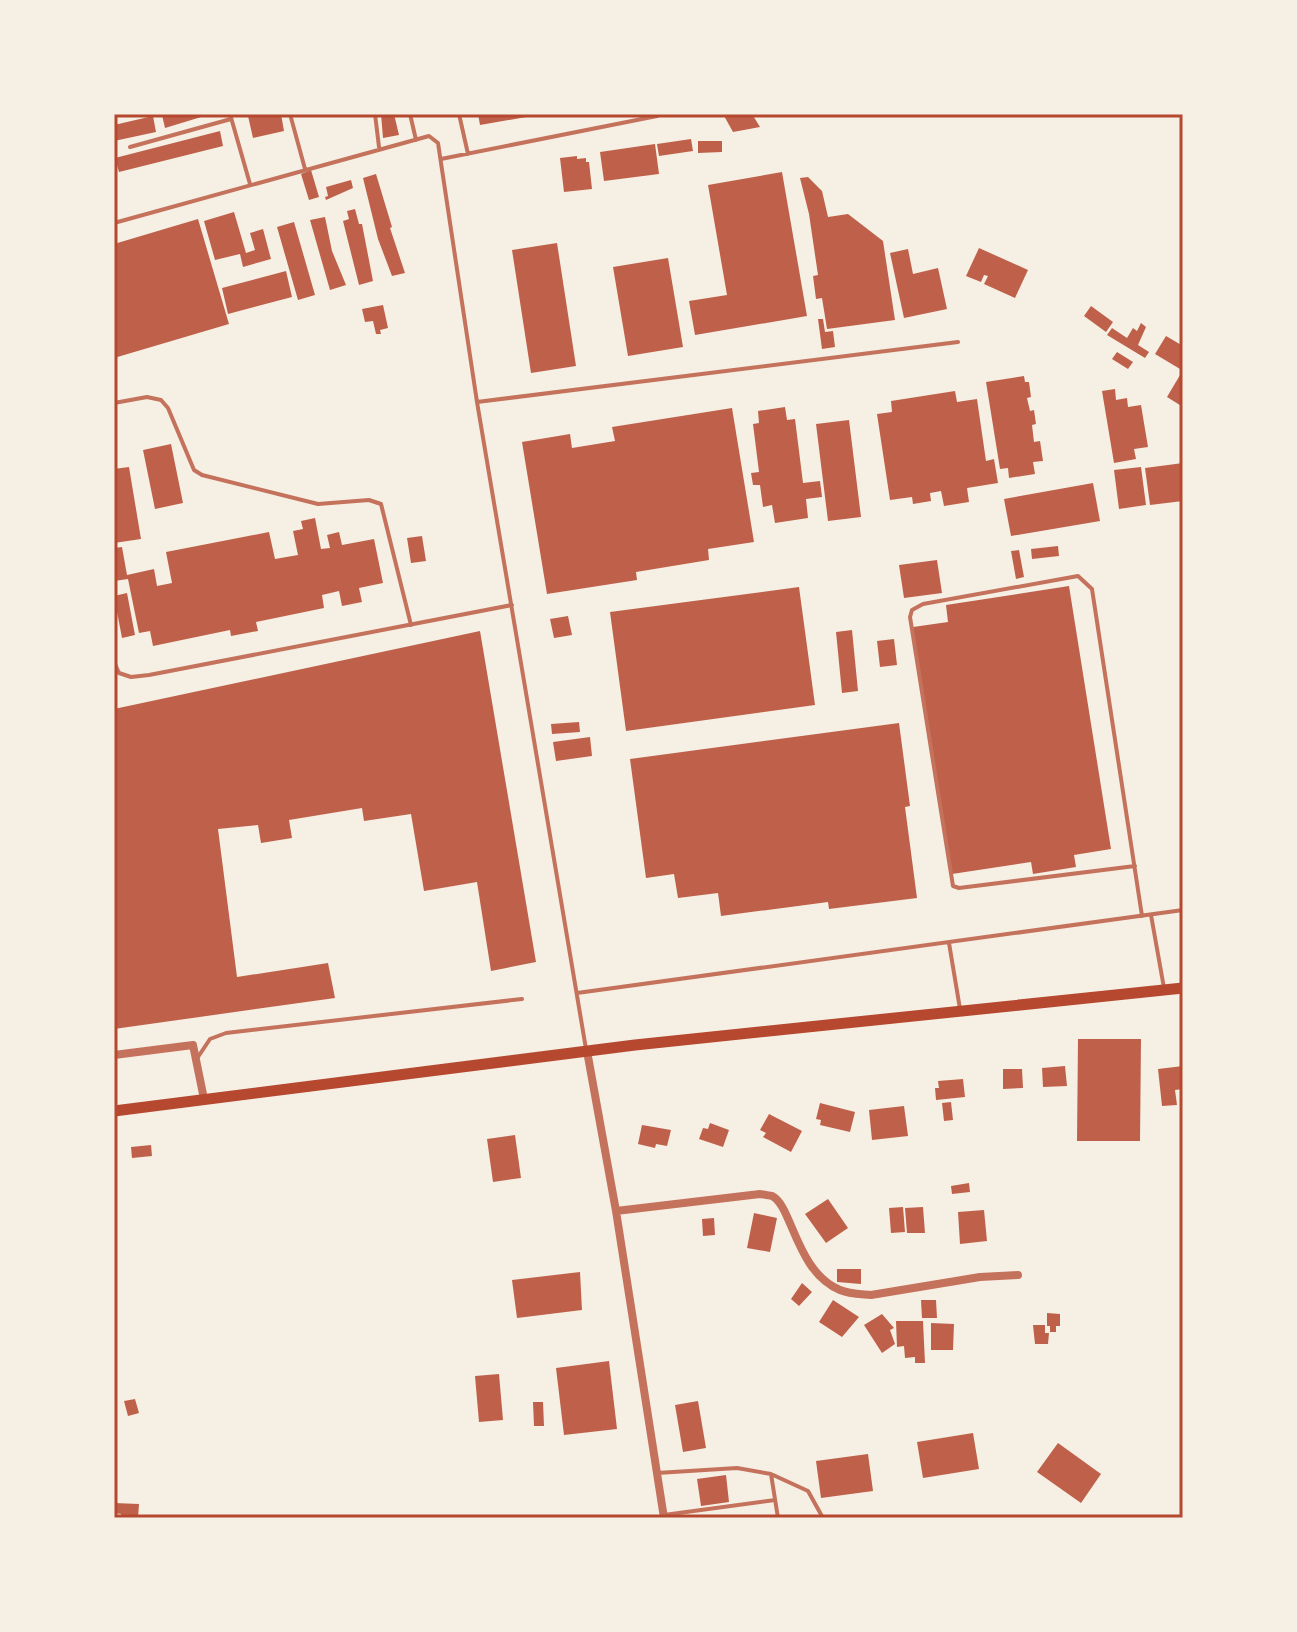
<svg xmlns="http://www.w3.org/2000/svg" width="1297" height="1632" viewBox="0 0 1297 1632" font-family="Roboto,sans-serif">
  <rect width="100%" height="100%" fill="#f6efe4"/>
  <path fill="#bf614a" d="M211 114 165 128 162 115 164 114Z
    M259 114H281L284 131 253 138 248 116Z
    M381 114H394L399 135 383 138Z
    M478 114H531L532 116 480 125Z
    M723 114H752L760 127 733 132Z
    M153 116 156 132 114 141V125Z
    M220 131 223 146 119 172 115 158Z
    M691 139 693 151 659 156 657 144Z
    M698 141H722V152L698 153Z
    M655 144 659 174 604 181 600 152Z
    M577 156V159L586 158V162H589L592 189 564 192 560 158Z
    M311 170 319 197 309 200 301 174Z
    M782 172 807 316 695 335 689 301 727 295 708 185Z
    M376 174 392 227 390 228 405 273 392 276 378 239 363 178Z
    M808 177 822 191 828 217 848 214 883 241 895 320 827 329 822 298 816 299 813 276 818 275 809 214 800 178Z
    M351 180 353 188 326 200 325 197 328 196 326 187Z
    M355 209 359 224H362L373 281 359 285 343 221 349 219 347 211Z
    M234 212 246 253 255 250 250 233 263 229 271 259 243 267 240 254 215 260 204 221Z
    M325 217 332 251 346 285 330 290 310 220Z
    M198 219 229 324 114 358V244Z
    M294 222 315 295 298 300 277 227Z
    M557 243 576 366 531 373 512 250Z
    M979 248 1028 270 1015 298 984 284 988 276 984 275 981 282 966 276Z
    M908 249 913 274 938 268 947 309 904 318 890 253Z
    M668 258 683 347 628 356 613 267Z
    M286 271 292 297 228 314 222 288Z
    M383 305 388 328 380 330 381 334H376L373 321 365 322 362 309Z
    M1091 306 1113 322 1106 332 1084 316Z
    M818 319H823L825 332 833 331 835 347 822 349Z
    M1141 323 1146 327 1138 345 1149 352 1145 358 1107 335 1112 328 1127 338 1133 328 1137 331Z
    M1166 336 1183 346V365L1180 369 1155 354Z
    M1117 352 1133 362 1128 369 1112 359Z
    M1183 370V407L1167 397Z
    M1024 376 1025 382H1029L1031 397 1027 398 1030 411 1034 410 1036 424 1032 425 1034 442 1040 441 1043 461 1033 462 1035 474 1009 478 1008 468 1000 469 986 382Z
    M1115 389 1116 400 1127 398 1128 407 1141 405 1148 447 1134 449 1136 459 1114 463 1102 391Z
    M955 391 957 402 977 399 986 461 994 459 998 483 967 488 969 502 944 506 941 491 930 493 931 501 913 504 912 497 890 500 877 414 892 412 891 401Z
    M785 407 787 420 795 419 803 483 820 481 822 497 806 499 808 518 775 523 772 505 763 507 760 485H753L751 473 759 472 753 424 759 423 758 411Z
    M732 408 754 542 708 549 709 560 636 572 637 580 547 594 522 442 570 434 572 448 615 441 612 427Z
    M849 420 861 517 828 521 816 424Z
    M171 444 183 503 155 509 143 450Z
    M1183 463V501L1150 505 1145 468Z
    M129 467 141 539 114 543V469Z
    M1141 467 1146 505 1119 509 1114 470Z
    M1093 483 1100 521 1011 536 1004 499Z
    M315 518 321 549 330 548 327 535 339 532 342 545 374 539 383 583 359 588 362 602 342 606 339 591 322 595 324 608 256 622 258 631 231 636 230 630 153 646 150 631 139 633 128 579 114 581V548L122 547 127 575 154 569 157 586 172 583 166 552 269 532 275 559 298 555 293 531 303 529 301 521Z
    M422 536 426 561 411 563 407 538Z
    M1058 546 1059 556 1032 559 1031 549Z
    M1019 550 1024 577 1016 579 1011 551Z
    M937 560 942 593 904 598 899 565Z
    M1069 586 1111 849 1074 855 1076 867 1033 874 1031 862 952 874 913 627 948 622 946 605Z
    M799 587 815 705 626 731 610 612Z
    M127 593 135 635 122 638 114 596Z
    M568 616 572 635 554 638 550 619Z
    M852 630 858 691 842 693 836 632Z
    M480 631 536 962 491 971 477 882 424 891 411 814 364 821 362 808 289 820 292 838 261 843 258 825 218 829 237 977 328 963 335 998 114 1029V709Z
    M894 639 897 665 880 667 877 641Z
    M579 722 580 732 552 734 551 724Z
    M899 723 910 806 905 807 917 898 829 909 828 902 721 916 718 893 678 898 674 874 646 878 630 759Z
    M590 737 592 756 556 761 553 742Z
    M1078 1039H1141L1140 1141H1077Z
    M1065 1066 1067 1086 1043 1087 1042 1068Z
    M1183 1066V1089L1175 1090 1177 1105 1162 1106 1158 1069Z
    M1003 1069H1022L1023 1088 1003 1089Z
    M963 1079 965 1097 936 1100 935 1088H939L938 1081Z
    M951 1102 953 1120 944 1121 942 1103Z
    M820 1103 855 1112 850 1132 820 1125 821 1120 816 1119Z
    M904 1106 908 1136 872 1140 869 1110Z
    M769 1114 802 1131 791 1152 763 1137 766 1133 760 1130Z
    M710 1123 729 1130 723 1147 699 1139 703 1128 708 1129Z
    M642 1125 671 1130 667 1146 656 1144 655 1148 638 1144Z
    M515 1135 521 1178 493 1182 487 1139Z
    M151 1145 152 1156 132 1158 131 1147Z
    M969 1183 970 1192 952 1194 951 1186Z
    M828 1199 848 1228 826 1243 805 1214Z
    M903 1207 905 1232 891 1233 889 1208Z
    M923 1207 925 1233H907L905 1208Z
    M984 1210 987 1241 960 1244 958 1212Z
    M754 1213 777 1218 770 1252 747 1248Z
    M714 1218 715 1235 703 1236 702 1219Z
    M837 1269H861V1284L837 1282Z
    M580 1272 582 1310 517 1318 512 1280Z
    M802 1283 812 1292 799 1306 791 1299Z
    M833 1300 859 1317 842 1337 819 1322Z
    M921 1300H936L937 1318H922Z
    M1047 1313 1060 1314V1326H1056V1332H1050V1326H1047Z
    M882 1314 894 1328 890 1330 895 1344 882 1353 864 1325Z
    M896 1321H923L925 1363H915V1357L905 1358 904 1346 897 1347Z
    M931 1323 954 1324 953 1350H931Z
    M1033 1325H1045V1333H1049L1048 1344H1035Z
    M609 1361 617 1429 564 1435 556 1368Z
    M499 1374 503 1420 479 1422 475 1376Z
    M135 1399 139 1413 128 1416 124 1401Z
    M698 1401 706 1448 683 1452 675 1405Z
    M533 1402H543L544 1426H534Z
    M973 1433 979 1469 923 1478 917 1442Z
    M1058 1443 1101 1474 1081 1503 1037 1472Z
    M868 1454 873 1491 821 1498 816 1461Z
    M726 1475 729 1502 701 1506 697 1479Z
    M114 1503 139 1504 138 1518H121V1514L114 1513Z"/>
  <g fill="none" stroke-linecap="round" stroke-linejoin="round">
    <path stroke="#c5725c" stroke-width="4" d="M230 114 250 184
      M290 114 305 169
      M375 114 379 147
      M410 114 416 140
      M459 114 468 154
      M130 147 231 119
      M441 159 657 116
      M114 223 429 136 438 143 477 402 586 1049
      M477 402 958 342
      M114 403 147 397 161 400 168 408 194 470 202 475 318 504 369 500 381 504 411 625
      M114 662 119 673 131 677 149 675 512 605
      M1135 866 959 888 953 886 910 617 912 610 923 604 1078 576 1092 589 1142 916
      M1151 915 1164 988
      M949 943 960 1009
      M577 993 1183 910
      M198 1057 210 1039 226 1033 522 999
      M657 1473 737 1468 771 1474 808 1491 823 1518
      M771 1474 778 1518
      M664 1515 775 1500"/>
    <path stroke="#c5725c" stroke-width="8" d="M587 1051 616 1211 664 1518
      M114 1055 193 1045 204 1099
      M616 1211 760 1194C761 1194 772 1196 772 1196 792 1205 796 1272 840 1290 849 1294 861 1294 871 1295L980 1277 1018 1275"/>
    <path stroke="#b5482f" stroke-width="11" d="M114 1111 635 1045 1183 988"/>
  </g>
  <rect width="1297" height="1632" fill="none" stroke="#f6efe4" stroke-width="232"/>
  <rect x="116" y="116" width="1065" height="1400" fill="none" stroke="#b5482f" stroke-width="3"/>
</svg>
